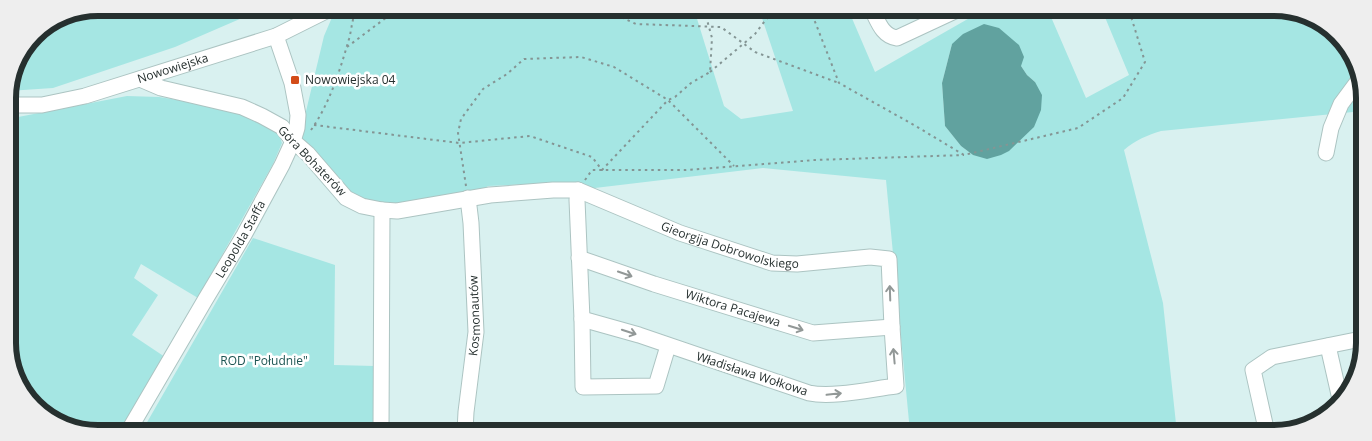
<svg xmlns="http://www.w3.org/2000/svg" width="1372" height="441" viewBox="0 0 1372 441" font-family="'Open Sans',sans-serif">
  <rect width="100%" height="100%" fill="#d9f1f0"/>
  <path fill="#a5e6e3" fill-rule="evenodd" d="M98 8H265L175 47 53 88 8 91 34 34 64 14Z
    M336 8 694 9 724 106 741 119 793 111 759 9H848L875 72 973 16 1001 12 1048 10 1086 98 1129 75 1102 10 1298 11 1342 38 1363 81V111L1161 131C1148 135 1135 140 1124 150L1163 303 1177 433 910 432 886 180 763 168 578 190 571 182 488 186 468 198 369 208 293 141 302 128 324 36ZM952 44 1021 66 1027 75 1035 82 973 155 961 146 945 126 942 83Z
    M127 96 159 97 184 101 246 115 271 129 279 135 282 143 273 164 198 298 141 264 134 278 158 295 132 335 165 357 123 430H74L30 403 9 360 8 117 13 118Z
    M253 238 335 265 334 365 375 366V431H142Z
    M687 422 712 427 716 432H666L669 429Z"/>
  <path fill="#61a29f" d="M984 24 999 28 1019 45 1024 57 1021 66 1027 75 1035 82 1042 95 1041 110 1034 127 1009 151 1001 155 987 159 973 155 961 146 945 126 942 83 952 44 963 34Z"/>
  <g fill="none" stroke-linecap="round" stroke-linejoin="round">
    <g stroke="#acc4c2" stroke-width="17">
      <g id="minor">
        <path d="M872 10C878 21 882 36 897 38L957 10"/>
        <path id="s1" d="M140 79 161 88 242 107 262 116 282 127 293 141 308 154 346 198 362 206 382 210 397 211 490 195 553 190H578L680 233 772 263 797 264 870 257 889 259 892 327 896 386C871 389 833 398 809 393L639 335 582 319"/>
        <path id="s2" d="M8 105H42L85 96 276 36 332 8"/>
        <path d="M1326 153 1331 128 1341 104 1361 77"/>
        <path d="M578 190 577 200 582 319 583 387 656 386 668 346"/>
        <path id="s3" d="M579 258 654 284 813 333 892 327"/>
        <path d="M1328 346 1340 399"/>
        <path id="s4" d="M129 430 205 300 244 235 282 165 293 141 297 128 298 115 292 83 276 36"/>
        <path d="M381 431 382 210"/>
        <path id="s5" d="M465 431 466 412 476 332 471 223 468 198"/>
        <path d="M1267 433 1253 370 1272 357 1361 339"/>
      </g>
    </g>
    <path stroke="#849594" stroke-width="2" stroke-dasharray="2.5 4" stroke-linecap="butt" d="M604 9 636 24 721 27 755 52 839 83
      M810 9 839 83 914 125 964 155 1078 128 1123 98 1145 62 1129 10
      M347 47 399 8
      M710 72 755 34 774 9
      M314 125 459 143 530 136 592 157 602 170 668 100 734 166
      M311 130C330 103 340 70 349 39 352 28 352 18 357 8
      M585 180 592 170H686L815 160 964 155
      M466 186 458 133 461 119 483 89 507 74 524 59 581 57 614 67 668 100 675 97 691 83 710 72 712 38 704 9"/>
    <use href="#minor" stroke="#fff" stroke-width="15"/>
  </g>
  <defs><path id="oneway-shaft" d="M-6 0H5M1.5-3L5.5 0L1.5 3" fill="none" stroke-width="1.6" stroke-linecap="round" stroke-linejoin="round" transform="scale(1.25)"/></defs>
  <g stroke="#929897">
    <use href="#oneway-shaft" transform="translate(625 274) rotate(19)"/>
    <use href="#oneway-shaft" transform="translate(890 293) rotate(-92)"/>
    <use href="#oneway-shaft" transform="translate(796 328) rotate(17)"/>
    <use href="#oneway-shaft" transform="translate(629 332) rotate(18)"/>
    <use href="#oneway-shaft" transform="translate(894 356) rotate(-95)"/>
    <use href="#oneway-shaft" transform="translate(834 394) rotate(-6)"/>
  </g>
  <rect fill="#d34c19" stroke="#fff" stroke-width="2" x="290" y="75" width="10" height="10" rx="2.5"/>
  <g text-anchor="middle" stroke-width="5" stroke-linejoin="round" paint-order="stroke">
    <g font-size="12" fill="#26302f" stroke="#fff">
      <text dy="4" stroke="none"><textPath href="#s2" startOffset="170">Nowowiejska</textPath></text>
      <text transform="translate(312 161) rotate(46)" y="4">Góra Bohaterów</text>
      <text dy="4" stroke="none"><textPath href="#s4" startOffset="221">Leopolda Staffa</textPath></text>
      <text dy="4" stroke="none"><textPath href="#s1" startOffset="645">Gieorgija Dobrowolskiego</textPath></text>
      <text dy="4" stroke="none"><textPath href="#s3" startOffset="162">Wiktora Pacajewa</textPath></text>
      <text dy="4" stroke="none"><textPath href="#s5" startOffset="116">Kosmonautów</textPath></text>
      <text transform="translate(752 374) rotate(18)" y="4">Władisława Wołkowa</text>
    </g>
    <g font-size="12" fill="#26302f" stroke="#fff" text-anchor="start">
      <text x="305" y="84">Nowowiejska 04</text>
    </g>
    <g font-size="12" fill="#1d5553" stroke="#fff">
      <text x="264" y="365">ROD "Południe"</text>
    </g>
  </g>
  <path d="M0 0H1372V441H0ZM98 16H1274A82 82 0 0 1 1356 98V343A82 82 0 0 1 1274 425H98A82 82 0 0 1 16 343V98A82 82 0 0 1 98 16Z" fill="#eee" fill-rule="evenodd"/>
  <path fill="none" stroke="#26302f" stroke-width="6" d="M98 16H1274A82 82 0 0 1 1356 98V343A82 82 0 0 1 1274 425H98A82 82 0 0 1 16 343V98A82 82 0 0 1 98 16Z"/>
</svg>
